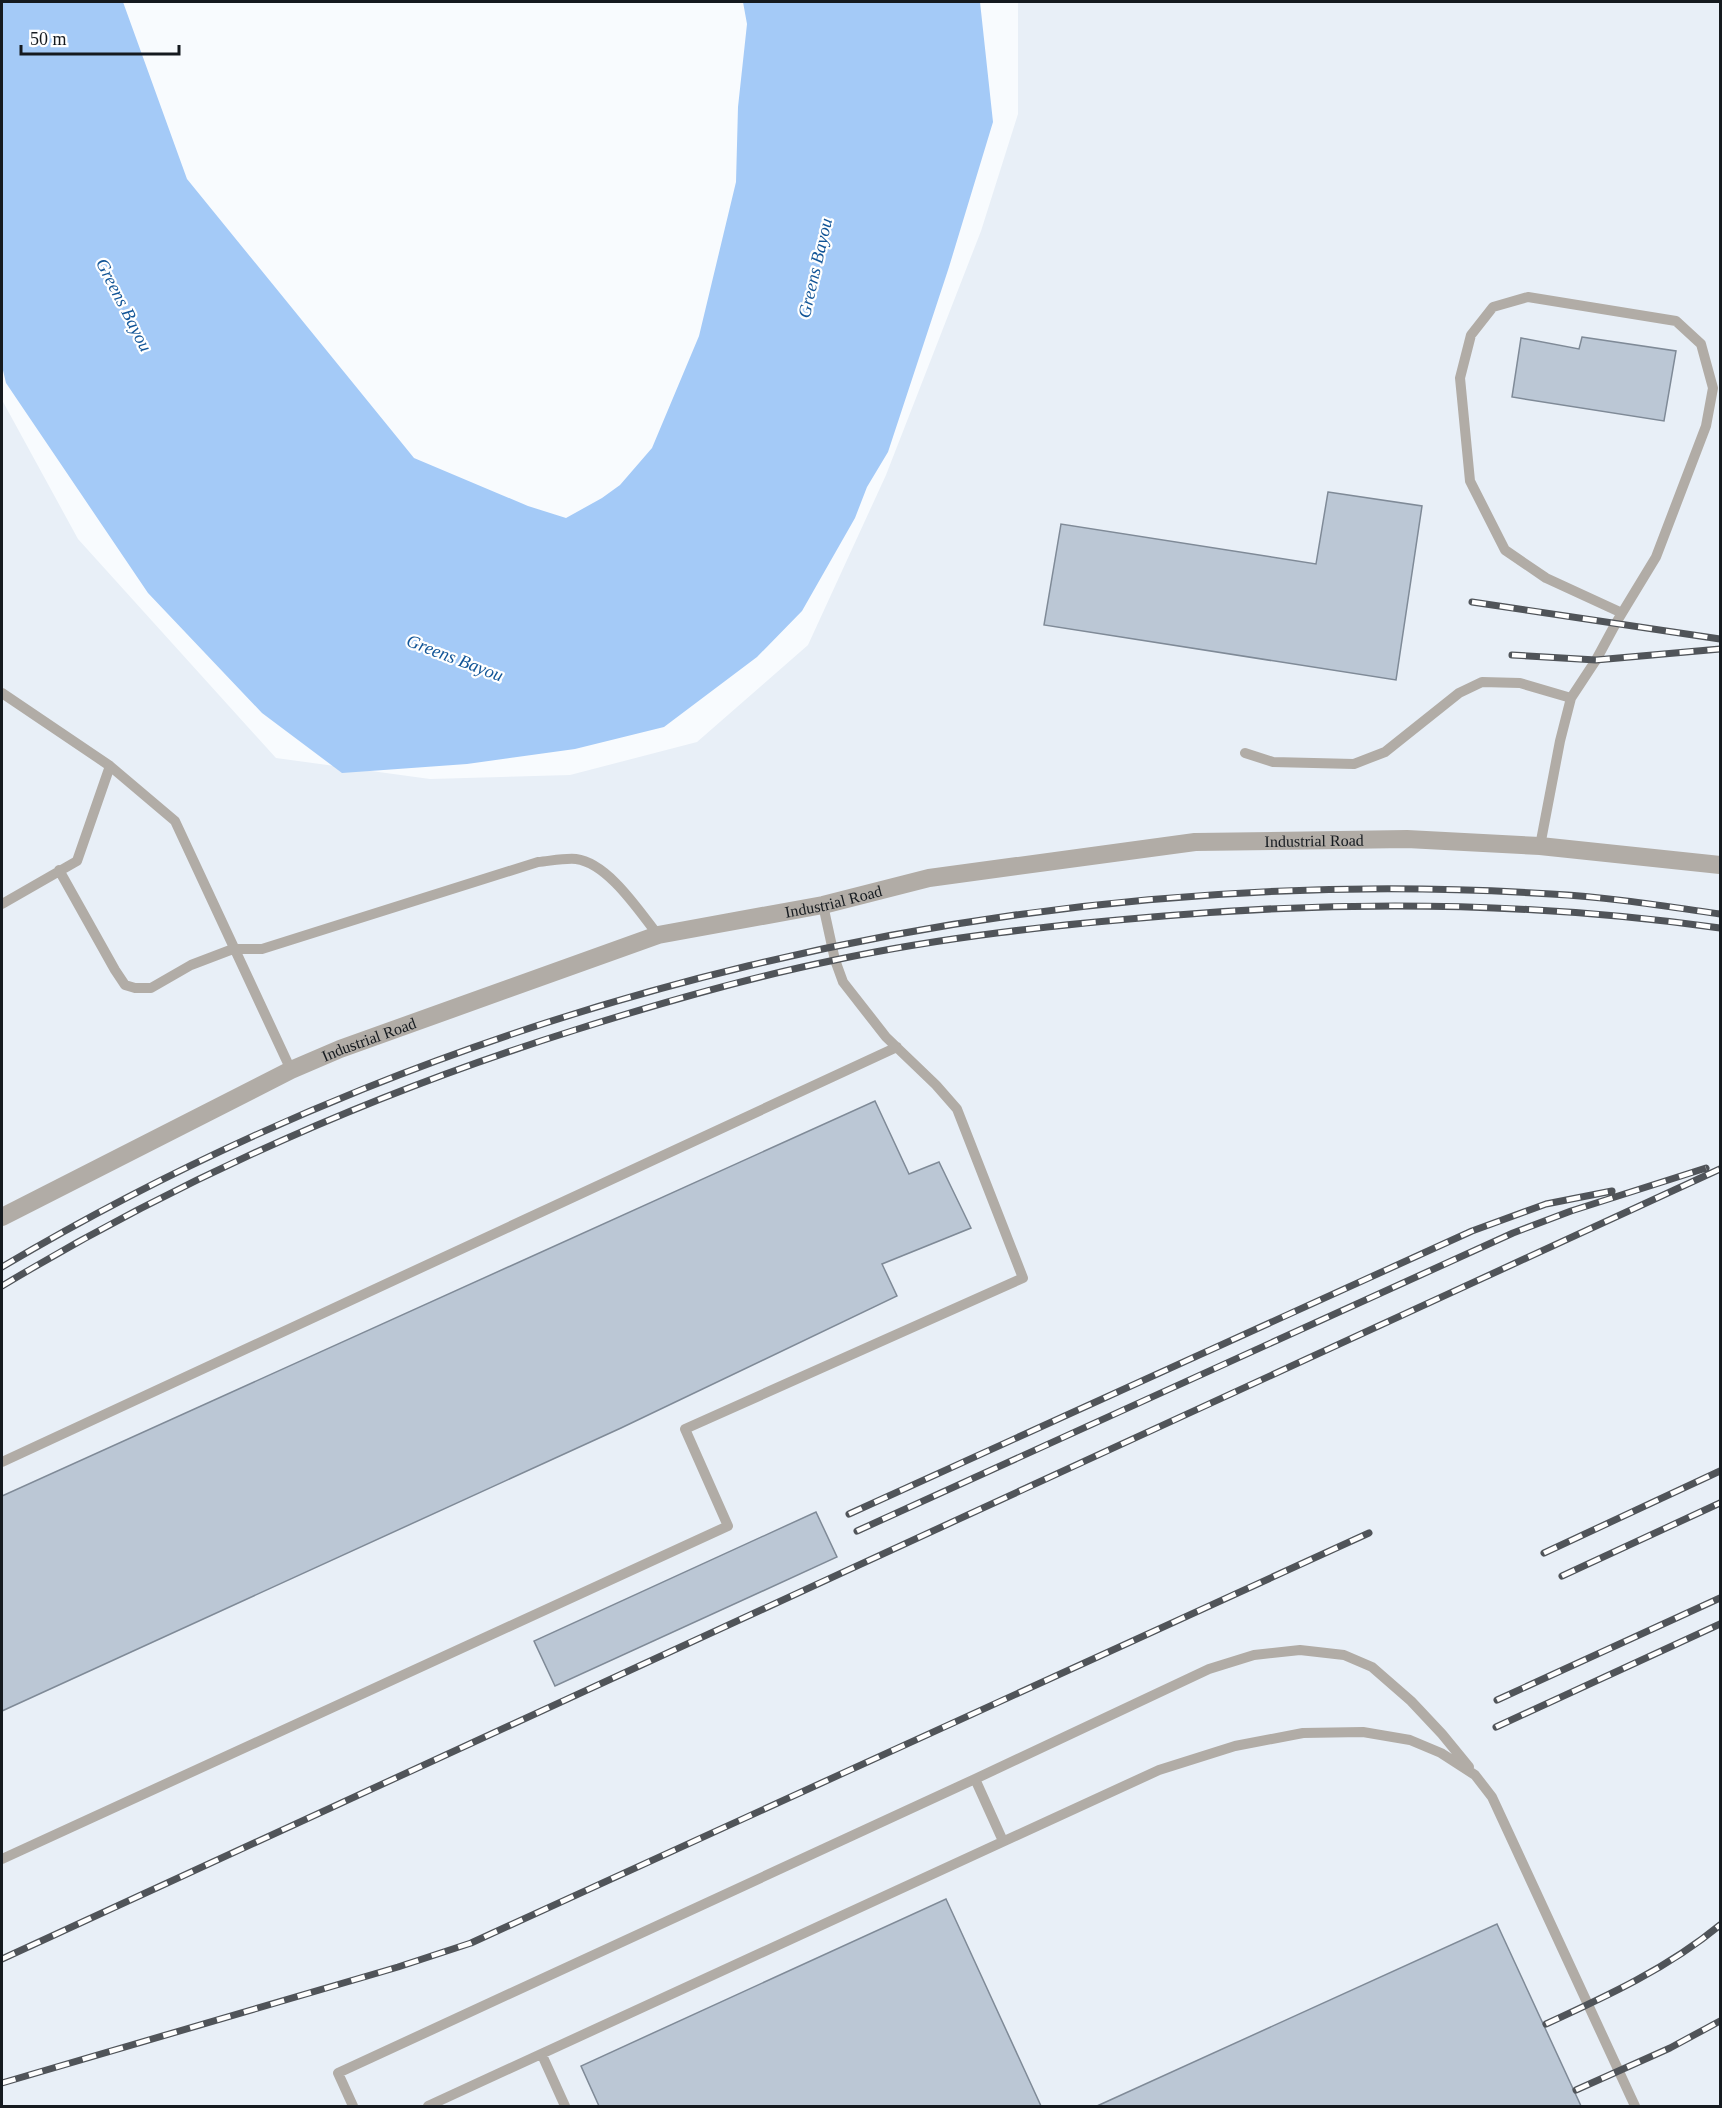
<svg xmlns="http://www.w3.org/2000/svg" width="1722" height="2108" viewBox="0 0 1722 2108" font-family="Georgia,serif">
  <rect width="100%" height="100%" fill="#f8fbfe"/>
  <path fill="#e8eff7" d="M1018 2H1720V2106H2V400L78 539 276 758 430 779 570 775 697 742 808 645 886 475 981 231 1018 114Z"/>
  <path fill="#a4caf7" d="M2 2H123L187 179 414 458 528 506 566 518 602 498 620 485 652 448 699 336 736 182 738 107 747 24 743 2H980L993 122 949 267 888 452 867 487 855 518 802 611 757 657 664 727 575 749 467 764 342 773 262 713 148 593 6 383 2 366Z"/>
  <path fill="#bbc7d5" stroke="#7f8a97" stroke-width="1.5" d="M1582 337 1676 351 1664 421 1512 397 1521 338 1579 349Z
    M1328 492 1422 506 1396 680 1044 625 1061 524 1316 564Z
    M875 1101 909 1174 939 1162 971 1228 882 1264 897 1296 621 1428 2 1711V1496Z
    M816 1512 837 1557 555 1686 534 1641Z
    M946 1899 1041 2106H599L581 2066Z
    M1497 1924 1581 2106H1097Z"/>
  <g fill="none" stroke-linecap="round" stroke-linejoin="round">
    <path stroke="#b1aca6" stroke-width="10" d="M2 693 110 766 175 821 291 1070
      M1571 698 1596 660 1616 623 1622 613 1656 557 1706 426 1713 388 1701 344 1676 321 1528 297 1493 307 1471 335 1460 378 1470 481 1505 550 1546 578 1622 613
      M1245 753 1273 762 1354 764 1385 752 1459 693 1482 682 1520 683 1571 698 1560 741 1540 846
      M59 870 115 970 125 985 135 988H151L191 965 233 949H262L538 862C550 861 564 858 576 859 608 863 639 911 658 935
      M2 904 77 861 110 766
      M2 1462 897 1047
      M975 1779 1003 1841
      M2 1859 728 1526 685 1429 1023 1278 957 1109 936 1085 886 1037 843 982 835 960 823 905
      M542 2055 565 2106
      M353 2106 338 2073 975 1779 1209 1669 1254 1655 1300 1650 1344 1655 1372 1667 1411 1701 1442 1734 1469 1767
      M428 2106 1159 1770 1235 1746 1303 1733 1363 1732 1410 1740 1441 1753 1475 1775 1492 1797 1635 2106"/>
    <path stroke="#b1aca6" stroke-width="18" id="s1" d="M2 1217 291 1070 340 1049 658 935 823 905 929 878 1195 842 1407 839 1540 846 1720 865"/>
    <g stroke="#505459" stroke-width="7">
      <path id="rail" d="M1472 602 1720 639
        M1512 655 1596 660 1720 649
        M2 1267C461 995 1018 860 1551 894 1608 897 1664 906 1720 914
        M2 1286C182 1178 374 1093 575 1030 660 1003 747 978 835 960 943 937 1054 925 1164 916 1352 900 1534 902 1720 928
        M849 1514 1472 1231 1546 1204 1612 1191
        M857 1531 1513 1233 1571 1211 1706 1168
        M1544 1553 1720 1471
        M1562 1576 1720 1503
        M1497 1700 1720 1598
        M1496 1727 1720 1624
        M2 1959 1720 1169
        M1546 2024C1607 1996 1668 1968 1720 1925
        M2 2083 398 1967 471 1943 1369 1533
        M1576 2090 1670 2048 1720 2021"/>
    </g>
    <use href="#rail" stroke="#fff" stroke-width="4.5" stroke-dasharray="14" stroke-linecap="butt"/>
  </g>
  <g text-anchor="middle" stroke-width="4.5" stroke-linejoin="round" paint-order="stroke">
    <g font-size="16" fill="#151a1f" stroke="#fff">
      <text dy="6" stroke="none"><textPath href="#s1" startOffset="1380">Industrial Road</textPath></text>
      <text dy="6" stroke="none"><textPath href="#s1" startOffset="894">Industrial Road</textPath></text>
      <text dy="6" stroke="none"><textPath href="#s1" startOffset="408">Industrial Road</textPath></text>
    </g>
    <g font-size="18" font-style="italic" fill="#125597" stroke="#fff">
      <text transform="translate(815 268) rotate(-77)" y="6">Greens Bayou</text>
      <text transform="translate(124 305) rotate(63)" y="6">Greens Bayou</text>
      <text transform="translate(455 658) rotate(21)" y="6">Greens Bayou</text>
    </g>
  </g>
  <rect width="1722" height="2108" fill="none" stroke="#151a1f" stroke-width="6"/>
  <path d="M21 45v9h158v-9" fill="none" stroke="#151a1f" stroke-width="3"/>
  <text x="30" y="45" font-size="18" fill="#151a1f" stroke="#ffffff" stroke-width="4.5" paint-order="stroke">50 m</text>
</svg>
